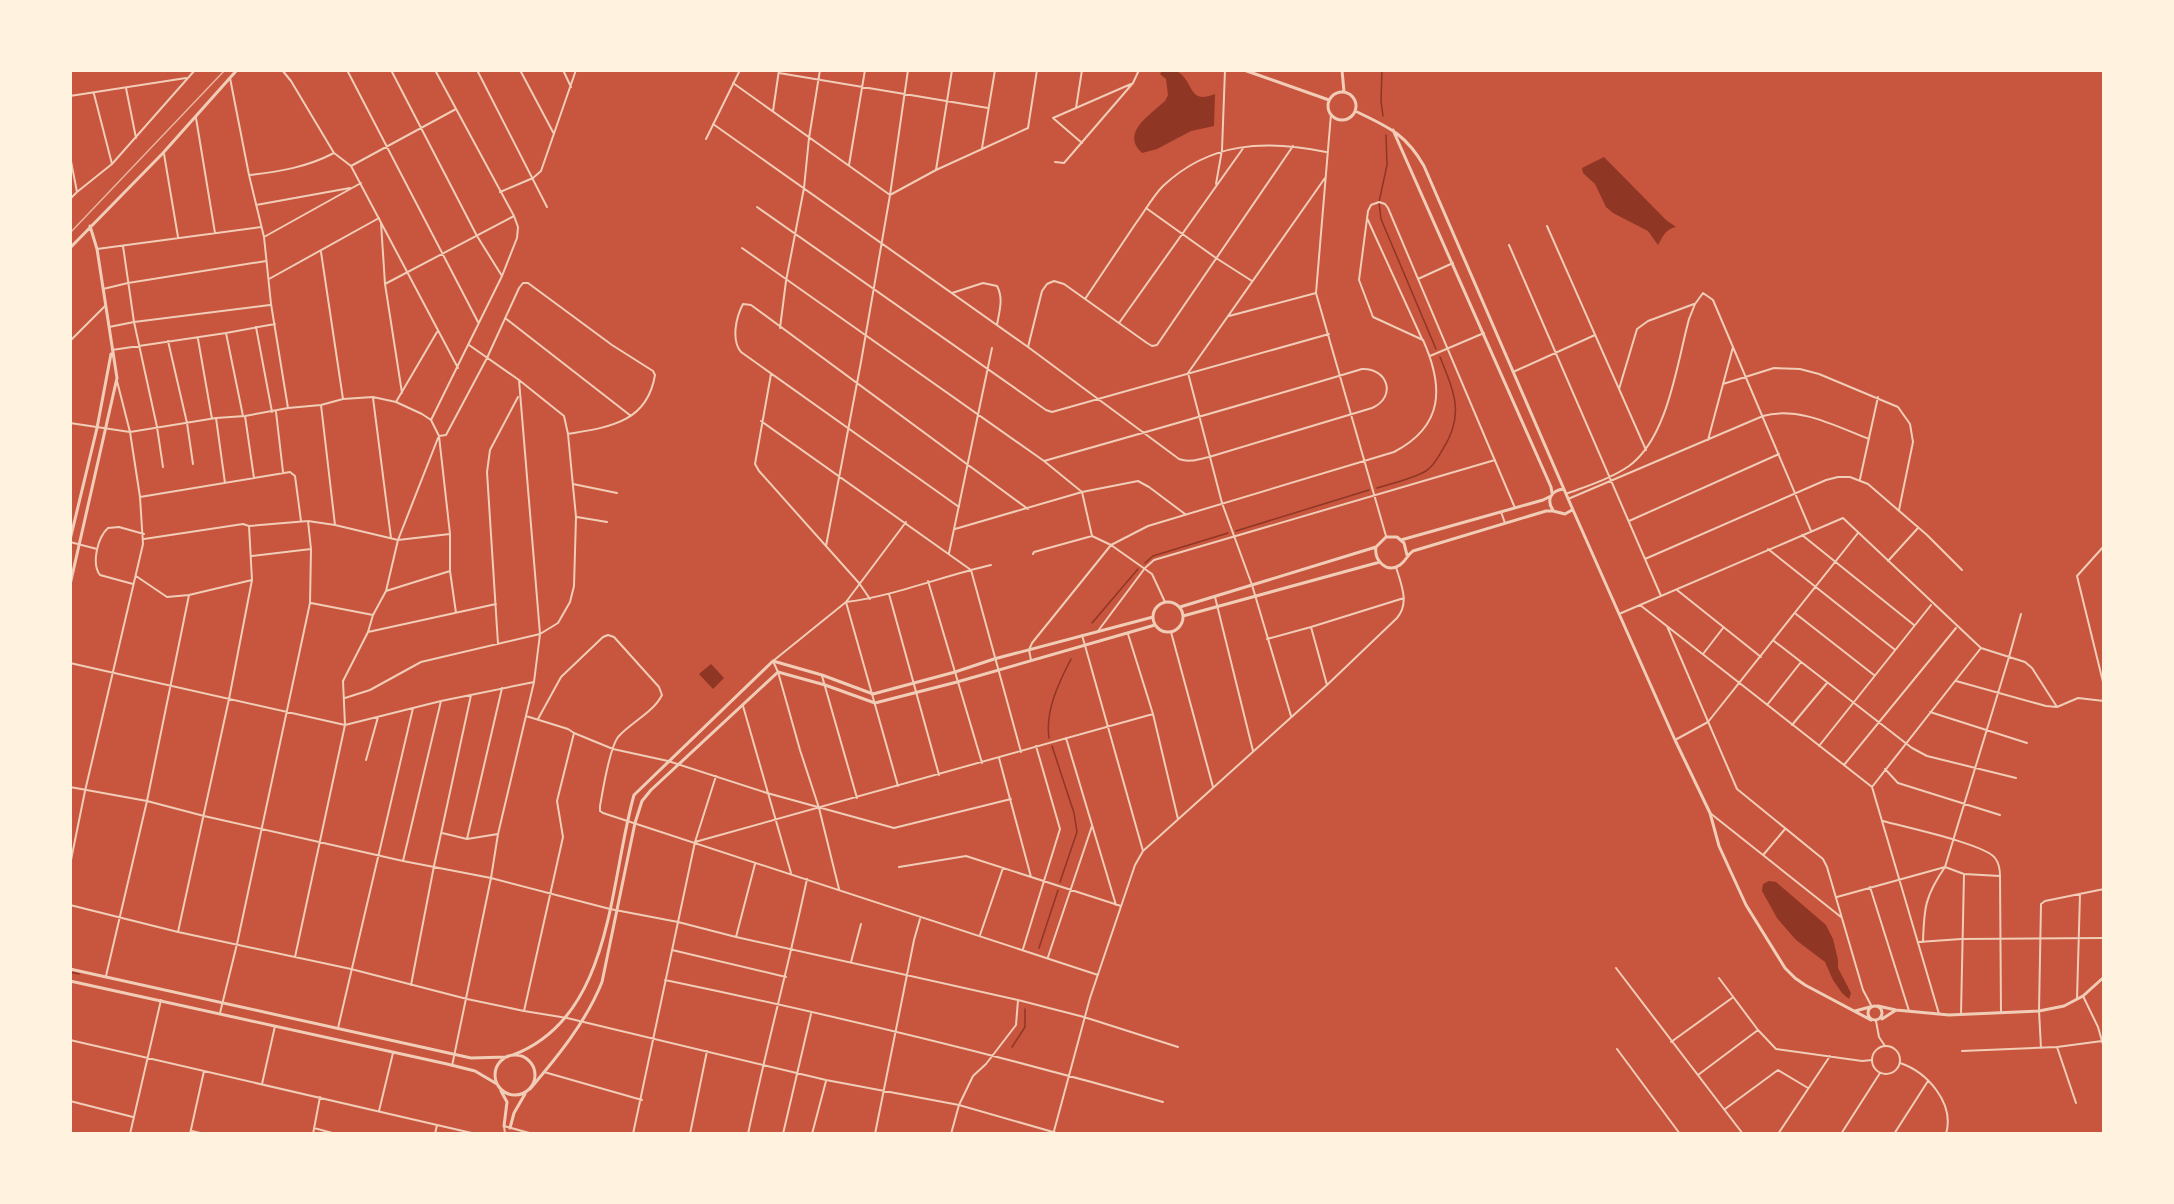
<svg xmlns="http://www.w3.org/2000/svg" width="2174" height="1204" viewBox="0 0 2174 1204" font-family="Poppins,sans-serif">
  <rect width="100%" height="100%" fill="#c8553d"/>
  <path fill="#8f3625" d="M1162 71C1168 70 1176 69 1181 74 1194 86 1190 104 1215 94L1214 126 1191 131 1157 149 1142 153C1120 133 1150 115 1165 101L1168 95 1166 79 1160 74Z
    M1604 157 1666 220 1676 227C1665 229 1663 237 1658 245L1648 231 1613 213 1606 207 1595 184 1583 173 1582 168Z
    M711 664 724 678 713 689 699 674Z
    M1769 881 1776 882 1826 925 1833 939 1838 960V968L1851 993 1849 999 1842 993 1833 980 1825 962 1796 940 1777 918 1762 891 1763 884Z"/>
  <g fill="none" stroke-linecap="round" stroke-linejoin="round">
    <path stroke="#8f3625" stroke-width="1.5" d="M1382 70 1381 101 1383 116
      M1386 135 1387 165 1379 202 1381 219 1436 349
      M1377 488C1393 483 1412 479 1426 471 1434 466 1438 457 1443 449 1465 414 1454 392 1440 357
      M1236 531 1369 490
      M1145 563 1153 556 1228 533
      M1092 623 1138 569
      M1049 738C1045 711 1059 682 1071 659
      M1052 746 1074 813 1077 832 1060 882
      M1039 948 1058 890
      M70 972 79 974
      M1012 1047 1025 1027V1009"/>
    <path stroke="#f1ccb7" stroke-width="2" d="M282 70 291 81 334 153 351 166 458 368
      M347 70 478 322
      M391 70 477 236 502 276
      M477 70 547 207
      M520 70 554 134
      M563 70 571 87
      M779 73 988 108
      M230 78 249 175 264 237 271 304 288 408
      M733 83 890 195 936 170 1028 128 1037 70
      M126 88 136 138
      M94 94 112 164
      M70 96 186 78
      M1076 108 1082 70
      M773 111 779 70
      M1331 114 1316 293 1386 536
      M196 118 215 233
      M713 124 1028 347 1179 459C1190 463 1199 459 1209 457L1372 408C1397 397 1388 368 1362 369 1256 401 1150 431 1044 461
      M706 139 740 70
      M1082 143 1053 118 1131 84
      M982 148 995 70
      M164 154 178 237
      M70 156 77 192 70 199
      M1055 162 1064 163 1133 83 1139 70
      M849 165 865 70
      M351 166 456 109
      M936 170 952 70
      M249 175C279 172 307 167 334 153
      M1216 184 1222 150 1225 70
      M77 192 112 164 195 70
      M500 192 533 178 541 171 576 70
      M256 205 350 188
      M757 207 1046 410 1052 412 1329 334
      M1146 208 1216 258 1252 281
      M1367 218 1422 339
      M381 223 385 284 402 393
      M1547 226 1646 450
      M264 237 361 183
      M1509 245 1661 596
      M123 246 134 322 157 427 163 467
      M742 248 1044 461 1082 492 1092 536
      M97 249 261 227
      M321 252 343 399
      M269 279 379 218
      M1418 279 1453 263
      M385 284 514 216
      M103 289 128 283 266 261
      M952 293 983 283 997 286C1004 299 999 312 997 325
      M1085 299C1102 274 1119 248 1136 223 1145 211 1153 196 1163 186 1211 141 1266 140 1326 152
      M1229 316 1316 293
      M505 318 631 416
      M1119 323 1244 147
      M109 327 134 322 270 305
      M256 327 272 412
      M780 328 786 281 804 188 809 138 820 70
      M226 333 243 416
      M198 339 212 419
      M70 341 106 305
      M168 341 187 423 193 464
      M1028 347 1042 291 1047 284 1054 281 1064 284 1147 343 1152 346 1157 345 1293 146
      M112 350 226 333 275 324
      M1430 356 1484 333
      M1513 372 1595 335
      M771 374 755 464 759 471 859 583 870 599
      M1723 384 1774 368 1800 369 1819 374 1898 407 1910 424 1913 442 1899 510
      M1619 389 1637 329 1648 321 1694 304
      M373 398 391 538
      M396 402 437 332
      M321 405 335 525
      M276 412 283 472
      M245 416 254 478
      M216 418 225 483
      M431 420 502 276 517 238 518 227 514 216 435 70
      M761 421 971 570 1021 752
      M70 423 130 432 216 418 245 416 288 408 321 405 343 399 373 397 396 402 422 414 431 420 439 436 450 534V571L456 613
      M439 436 446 435 487 358 519 288 523 283H528L612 345 653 371 655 375C647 423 609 427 568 434
      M1708 440 1733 347
      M1860 479 1878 397
      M573 484 617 493
      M1566 494C1587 486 1610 479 1629 466 1668 438 1677 363 1689 319L1695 304 1703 293 1713 300 1811 531
      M140 497 290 472 295 476 301 521
      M1568 499 1763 416C1799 406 1835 426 1869 439
      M959 507 741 352C731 340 736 317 743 304L751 305 1028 509
      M1501 512 1505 523
      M577 517 607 522
      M1629 521 1779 454
      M955 529 1082 492 1138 481 1149 487 1185 514
      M1802 535 1914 625
      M144 539 243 524 249 526 308 521 335 525 398 540 450 534
      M70 542 97 549
      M826 546 861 362 890 195 908 70
      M2104 546 2077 576 2104 686
      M1768 549 1894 649
      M949 553 992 348
      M1033 554 1034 552 1092 536 1111 545 1152 574 1165 602
      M252 556 311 549
      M1645 559 1826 480 1838 477H1850L1868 484 1927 535 1962 570
      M1888 561 1918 528
      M136 576 167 597 189 595 252 580
      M928 581 982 763
      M133 584 100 575C91 563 98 537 108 528L119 527 144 534
      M1677 590 1761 657
      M386 591 450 571
      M889 594 939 775
      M1215 597 1253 751
      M846 602 898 786
      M846 602C895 596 942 576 991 565
      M311 603 373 615
      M1640 605 1872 787
      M1619 614 1843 518 1981 648 2025 662 2032 668 2057 707
      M1796 614 1874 675
      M1667 626 1737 789 1823 859 1827 867 1863 990 1872 1007
      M1311 627 1327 685
      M1098 631 1145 568 1154 560 1495 460
      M368 632 496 604
      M1171 632 1213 787
      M1128 634 1153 714 1178 819
      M1082 635 1143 851
      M1267 639 1311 627 1404 598
      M1774 641 1912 748 1927 756 2016 778
      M498 644 487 472 490 450 518 397
      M1703 654 1723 628
      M1031 660 1029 650 1032 643 1111 545 1148 526 1394 452C1444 426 1444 387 1423 340L1373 317 1359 280 1368 211 1371 205 1379 202 1385 204 1388 208 1515 508
      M70 663 345 725 441 701 534 682
      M822 676 857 798
      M1956 681 2046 706 2057 707 2078 698 2104 701
      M345 698 370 690 421 662 540 634 558 623 570 602 574 586 576 517 568 434 564 416 519 380 469 345
      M1767 705 1801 662
      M743 706 791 873
      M1930 712 2027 743
      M526 716 568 729 574 733 613 749 668 761 767 793 894 828 1011 799
      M1291 716 1252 585 1222 503 1188 373 1325 178
      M538 719 561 677 603 637 608 635 614 637 659 687 662 695C653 713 631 722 618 737 609 749 603 790 600 806V811L603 813 1098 975
      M1792 725 1827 683
      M1066 738 1116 905
      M1675 740 1708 722 1858 533
      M1819 746 1931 605
      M999 758 1031 877
      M366 760 378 717
      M1844 765 1956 628
      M1885 769 1898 783 2000 815
      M70 787 147 801 204 816 403 861 491 878 610 909 678 922 736 937 1018 1000 1084 1017 1178 1047
      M1710 813 1841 917
      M1883 821C1904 827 1985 844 1995 858 1999 863 2000 870 2000 876L2001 1013
      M442 833 467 839 498 834
      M467 839 502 688
      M695 842 1153 714
      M1764 854 1785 829
      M403 861 441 701
      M70 865 85 791 143 544 140 497 130 432 117 381
      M899 867 966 856 1121 906
      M1870 887 1909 1011
      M839 889 819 808 800 750 778 672 773 661 846 602 906 522
      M1837 897 1945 867 1964 874 2000 876
      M70 905 178 932 351 969 467 999 524 1011 567 1018 826 1080 959 1105 1060 1134
      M178 932 229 699 252 580 249 526
      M980 935 1003 868
      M736 937 755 864
      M1919 942 1961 939 2104 938
      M1923 942C1924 908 1925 896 1945 867L2009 657 2021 614
      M1023 949 1060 829 1036 746
      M672 950 786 977
      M295 957 345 725 343 681 368 632 373 615 386 591 398 540 438 438
      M1048 957 1092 826
      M851 962 861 924
      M1616 968 1743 1134
      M106 976 147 801 189 595
      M1719 978 1758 1030 1776 1049 1862 1061 1872 1060
      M665 980C833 1015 999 1055 1163 1102
      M411 985 434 866 471 695
      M2083 996 2098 1027 2104 1048
      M2077 999 2080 894
      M524 1011 563 837 557 801 574 733
      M220 1013 237 944 310 603 311 549 308 521
      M1939 1014 1872 787 1981 648
      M1961 1014 1964 874
      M1876 1021 1879 1037 1885 1046
      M338 1028 413 708
      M70 1040 476 1134
      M1671 1042 1732 998
      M1872 1060a14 14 0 1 1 28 0a14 14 0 1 1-28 0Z
      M2057 1047 2076 1103
      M2041 1048 2039 1011 2041 904 2045 901 2104 889
      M1617 1049 1680 1134
      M1962 1051 2057 1047 2102 1041
      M1900 1063C1927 1072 1955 1103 1946 1134
      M452 1066 491 878 498 834 534 682 540 634 519 380
      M544 1072 642 1100
      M1698 1075 1758 1030
      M262 1084 275 1026
      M70 1101 133 1117
      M1725 1109 1778 1070 1808 1088
      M379 1111 393 1053
      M314 1128 336 1134
      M192 1131 204 1134
      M1054 1131 1090 998 1135 865 1143 851 1327 685 1397 618C1410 603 1401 584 1396 567
      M130 1134 161 1000
      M190 1134 204 1071
      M313 1134 320 1097
      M435 1134 437 1125
      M505 1134 504 1126 533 1134
      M633 1134 695 842 716 776
      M690 1134 707 1051
      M748 1134C766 1048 789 964 807 879
      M783 1134 811 1014
      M812 1134 826 1081
      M875 1134 914 940 920 919
      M951 1134 959 1105 973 1076 986 1064 1016 1025 1018 1000
      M1778 1134 1830 1056
      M1841 1134 1880 1073
      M1894 1134 1928 1081"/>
    <path stroke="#f1ccb7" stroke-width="3" d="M1244 70 1329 100
      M1342 70 1344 92
      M1328 106a14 14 0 1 1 28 0a14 14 0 1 1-28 0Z
      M1355 111C1388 127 1405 133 1424 166L1573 510 1675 740 1710 813 1719 846 1746 905 1785 968 1795 978 1805 985 1871 1020
      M1393 130 1551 487 1552 493
      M70 248 163 153 237 70
      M1553 510C1546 500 1551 490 1564 489
      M70 540 97 428 111 354
      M1401 540 1543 500 1551 496
      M1407 555 1404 543 1397 537H1386L1376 547C1374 560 1386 574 1400 565 1406 561 1407 555 1413 551L1546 511H1553L1565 514 1572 510
      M70 585 117 378 97 249 90 226
      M1153 617a15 15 0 1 1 30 0a15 15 0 1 1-30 0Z
      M1180 607 1376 547
      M1183 616 1380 562
      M70 969 471 1058 507 1057
      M70 981 447 1064 475 1071 497 1084
      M1868 1013a7 7 0 1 1 14 0a7 7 0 1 1-14 0Z
      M1878 1006 1896 1010 1949 1015 2039 1011 2064 1006 2083 996 2104 977
      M1855 1011 1870 1007
      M1882 1019 1896 1010
      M495 1075a20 20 0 1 1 40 0a20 20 0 1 1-40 0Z
      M513 1055C613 1017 609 883 634 795L773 661 822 675 873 694 955 672 994 659 1153 617
      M530 1089C558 1056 586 1022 602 982L635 823 642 801 651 790 778 672 825 685 875 703 957 682 1155 625
      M501 1091 507 1102 504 1126
      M510 1128 514 1113 525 1094"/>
    <path stroke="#e9b49f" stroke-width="1.5" d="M70 233 225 70"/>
  </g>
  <rect width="2174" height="1204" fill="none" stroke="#fff3e0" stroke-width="144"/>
</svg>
